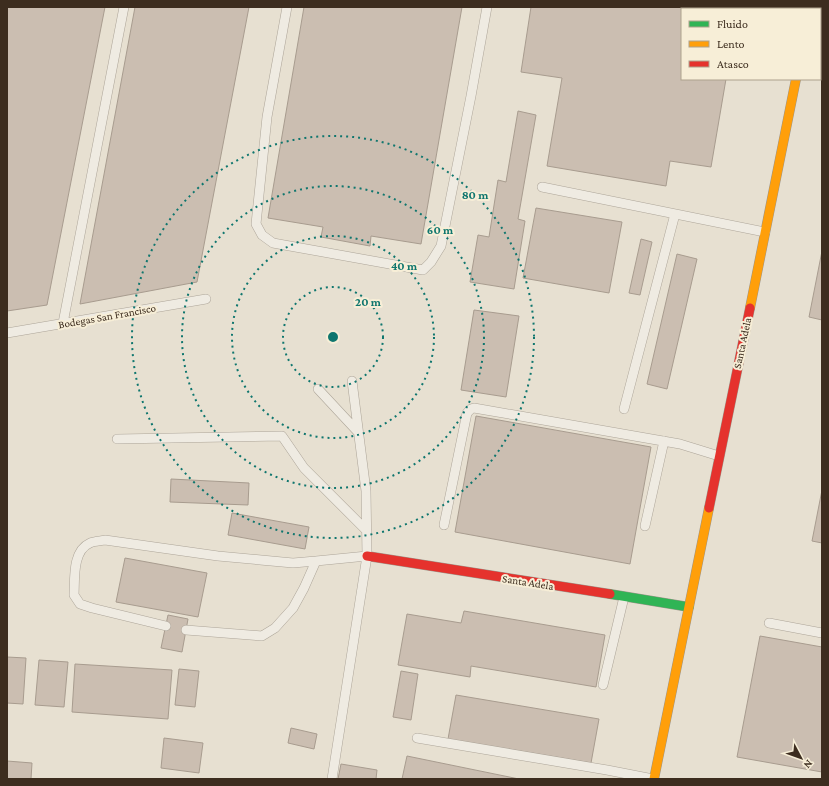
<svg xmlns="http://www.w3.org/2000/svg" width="829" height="786" viewBox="0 0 829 786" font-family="'Crimson Pro',serif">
  <rect width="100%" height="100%" fill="#e7e0d1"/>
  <path fill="#cbbeb1" stroke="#a89c8f" d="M7 7H105L47 305 7 311Z
    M135 7H249L197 282 80 304Z
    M304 7H462L421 244 371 236 370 246 321 237 323 227 268 218Z
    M531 7H738V9H682V79H726L711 167 670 161 666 186 547 166 562 78 521 72Z
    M518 111 536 115 518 219 525 221 514 289 470 282 478 235 489 237 498 180 506 182Z
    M536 208 622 222 609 293 523 278Z
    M641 239 652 242 640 295 629 293Z
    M822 251V320L809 317Z
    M677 254 697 259 667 389 647 384Z
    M474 310 519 316 506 397 461 390Z
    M476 416 651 447 630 564 455 532Z
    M171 479 249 483 248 505 170 502Z
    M822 490V543L812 541Z
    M232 513 309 527 305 549 228 535Z
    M125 558 207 573 198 617 116 602Z
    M464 611 605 635 596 687 471 666 470 677 398 665 407 614 461 623Z
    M168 615 188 619 182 652 161 648Z
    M760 636 822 647V772L737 757Z
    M7 657 26 658 23 704 7 703Z
    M39 660 68 662 64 707 35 705Z
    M75 664 172 670 168 719 72 712Z
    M179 669 199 671 195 707 175 705Z
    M401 671 418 674 411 720 393 717Z
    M456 695 599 719 591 763 448 739Z
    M291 728 317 734 314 749 288 743Z
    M164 738 203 743 199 773 161 768Z
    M407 756 519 779H402Z
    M7 761 32 763 31 779H7Z
    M341 764 377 770 376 779H338Z"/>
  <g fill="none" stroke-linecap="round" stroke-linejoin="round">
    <g stroke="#ada599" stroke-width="10">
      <path id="lane" d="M287 7 267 117 256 224 262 235 273 243 423 270 431 262 441 246 471 96 487 7
        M542 187 765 232
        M63 323 124 7
        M7 333 206 299
        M318 389 358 432
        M624 409 675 214
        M117 439 282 436 304 468 367 531
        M444 525 467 413 471 409 474 408 680 444 719 456
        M645 526 664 441
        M316 561 367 556
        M769 623 822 633
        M166 626 92 608 80 604 74 595C75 579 72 551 90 543 94 541 101 541 105 540L218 556 293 563 316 561 304 588 293 608 275 628 262 636 186 630
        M603 685 624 597
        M417 738 607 770 653 779
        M332 779 367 556 366 491 352 381"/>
    </g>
    <g stroke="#ada599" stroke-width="18">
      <path id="street" d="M810 9 811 7"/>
    </g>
    <g stroke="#9c9489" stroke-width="10">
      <path id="fast" d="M610 594 689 607"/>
    </g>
    <g stroke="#9c9489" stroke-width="10">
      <path id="slow" d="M750 308 796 79
        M654 779 709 508"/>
    </g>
    <g stroke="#9c9489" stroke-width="10">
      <path id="jam" d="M709 508 750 308
        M367 556 610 594"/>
    </g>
    <use href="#lane" stroke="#efebe2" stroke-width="9"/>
    <use href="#street" stroke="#efebe2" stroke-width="17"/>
    <use href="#fast" stroke="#30b455" stroke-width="9"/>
    <use href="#slow" stroke="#ff9f0a" stroke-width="9"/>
    <use href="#jam" stroke="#e5322d" stroke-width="9"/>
  </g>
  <g fill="none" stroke="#0f766e" stroke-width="2" stroke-dasharray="2 4">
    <circle cx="333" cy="337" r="50"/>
    <circle cx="333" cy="337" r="101"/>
    <circle cx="333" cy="337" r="151"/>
    <circle cx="333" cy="337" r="201"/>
  </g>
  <g text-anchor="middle" stroke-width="4" stroke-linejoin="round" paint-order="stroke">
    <g font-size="11" fill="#3d2d1f" stroke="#f7eed7">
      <text transform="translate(107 316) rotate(-10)" y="4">Bodegas San Francisco</text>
      <text transform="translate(742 343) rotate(-78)" y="4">Santa Adela</text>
      <text transform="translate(528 582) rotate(9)" y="4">Santa Adela</text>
    </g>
  </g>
  <circle cx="333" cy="337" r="6" fill="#0f766e" stroke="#f7eed7" stroke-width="2"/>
  <g font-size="12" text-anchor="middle" font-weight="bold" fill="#0f766e" stroke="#f7eed7" stroke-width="4" stroke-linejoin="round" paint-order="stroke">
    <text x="475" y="199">80 m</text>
    <text x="440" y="234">60 m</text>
    <text x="404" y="270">40 m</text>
    <text x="368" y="306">20 m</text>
  </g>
  <rect width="829" height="786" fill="none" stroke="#3d2d1f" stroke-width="16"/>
  <rect x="681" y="8" width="140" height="72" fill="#f7eed7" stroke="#ada18d"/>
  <rect x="689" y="21" width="20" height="6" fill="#30b455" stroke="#ada18d"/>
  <text x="717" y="28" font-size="12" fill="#3d2d1f">Fluido</text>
  <rect x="689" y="41" width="20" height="6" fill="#ff9f0a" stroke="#ada18d"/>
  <text x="717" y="48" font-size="12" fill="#3d2d1f">Lento</text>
  <rect x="689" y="61" width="20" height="6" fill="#e5322d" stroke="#ada18d"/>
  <text x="717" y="68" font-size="12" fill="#3d2d1f">Atasco</text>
  <g transform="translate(801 758) rotate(131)" stroke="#f7eed7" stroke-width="3" paint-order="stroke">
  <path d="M0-3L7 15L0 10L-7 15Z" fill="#3d2d1f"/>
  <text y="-6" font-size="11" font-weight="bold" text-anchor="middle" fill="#3d2d1f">N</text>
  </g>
</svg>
